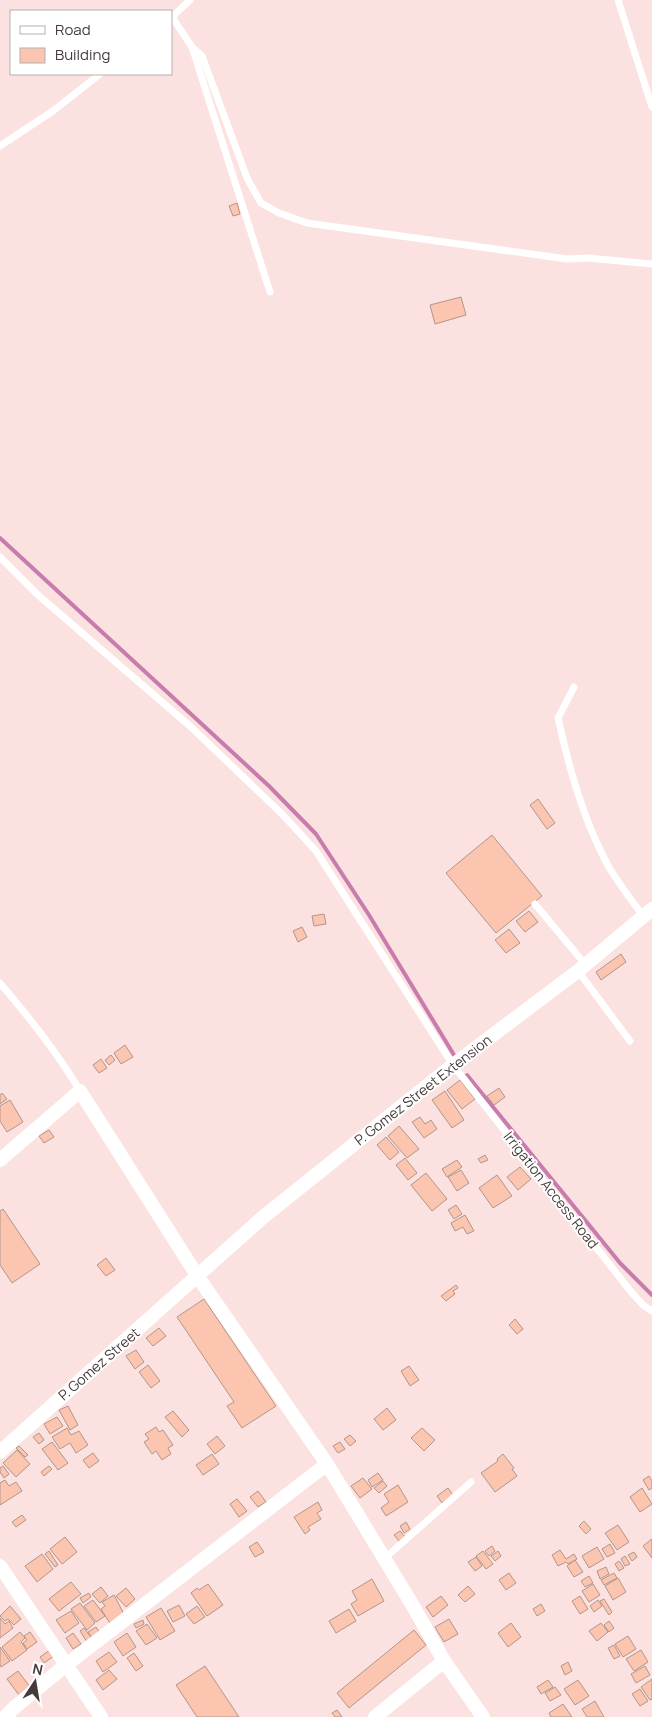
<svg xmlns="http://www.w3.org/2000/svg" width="652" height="1717" viewBox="0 0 652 1717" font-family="Manrope,sans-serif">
  <rect width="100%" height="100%" fill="#fbe1e0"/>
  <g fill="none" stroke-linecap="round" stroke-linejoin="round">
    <path stroke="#c87bad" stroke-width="4" d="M0 538 269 786 316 834 369 915 454 1055
      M467 1075 620 1263 652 1295"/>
  </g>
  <path fill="#fbc5b0" stroke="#b1968b" d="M237 203 240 214 233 216 229 206Z
    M461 297 466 315 435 324 430 305Z
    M538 799 555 823 547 829 530 805Z
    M492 835 542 896 496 933 446 873Z
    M529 911 538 922 525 932 516 921Z
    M324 914 326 924 314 926 312 916Z
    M302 927 307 937 298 942 293 931Z
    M509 929 520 943 506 953 495 940Z
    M621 954 626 962 601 980 596 972Z
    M125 1045 133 1057 121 1064 114 1053Z
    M111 1055 115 1060 109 1065 105 1060Z
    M101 1059 107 1068 99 1073 93 1065Z
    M460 1080 475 1099 462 1109 447 1090Z
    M499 1088 505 1097 494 1105 487 1096Z
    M445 1091 464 1120 452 1128 432 1100Z
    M2 1093 7 1099 0 1104V1095Z
    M10 1100 23 1122 7 1132 0 1121V1106Z
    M420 1117 425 1124 431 1120 437 1129 424 1138 412 1122Z
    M399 1126 419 1149 407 1158 388 1136Z
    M49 1130 54 1137 44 1143 39 1136Z
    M386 1137 399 1152 390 1160 377 1145Z
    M485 1155 488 1160 481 1163 478 1159Z
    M405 1158 417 1173 408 1180 396 1165Z
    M457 1160 462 1167 447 1177 442 1169Z
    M520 1167 531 1179 518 1190 507 1177Z
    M461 1170 469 1183 457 1191 448 1177Z
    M426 1173 447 1199 432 1211 411 1185Z
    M497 1175 512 1196 493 1208 479 1188Z
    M456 1205 462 1214 454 1219 448 1210Z
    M3 1209 40 1264 12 1283 0 1265V1211Z
    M465 1215 474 1231 467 1234 463 1227 455 1231 451 1223Z
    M106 1258 115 1270 106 1276 97 1265Z
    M456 1285 458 1288 453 1291 455 1294 446 1301 441 1296Z
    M204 1299 276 1406 242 1428 227 1406 234 1402 177 1317Z
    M515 1319 523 1329 517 1334 509 1325Z
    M159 1328 166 1336 153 1346 146 1338Z
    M136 1350 144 1362 135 1369 126 1356Z
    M148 1365 160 1381 151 1388 139 1372Z
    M409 1366 419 1380 410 1386 401 1371Z
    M68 1406 78 1425 70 1430 59 1410Z
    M387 1408 396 1420 383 1430 374 1419Z
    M173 1411 189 1430 182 1437 165 1417Z
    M57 1417 63 1426 50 1434 44 1424Z
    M156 1427 159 1432 163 1430 173 1445 168 1448 171 1454 162 1460 156 1451 152 1454 144 1442 149 1439 145 1434Z
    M67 1428 71 1435 79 1431 88 1445 76 1453 70 1443 60 1449 52 1437Z
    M422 1428 435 1440 424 1451 411 1438Z
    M39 1433 44 1440 39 1444 33 1437Z
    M350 1435 356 1441 350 1446 344 1439Z
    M217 1436 225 1446 215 1454 207 1444Z
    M52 1442 68 1463 58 1470 42 1449Z
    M340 1442 345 1449 338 1453 333 1446Z
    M19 1446 28 1455 25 1457 16 1448Z
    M17 1450 30 1464 16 1477 3 1463Z
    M93 1453 99 1461 89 1468 83 1460Z
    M212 1454 219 1464 203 1475 196 1465Z
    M503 1454 514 1468 512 1469 517 1476 495 1492 481 1473 498 1461 497 1459Z
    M3 1466 9 1474 4 1478 0 1472V1468Z
    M49 1466 52 1469 44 1476 41 1472Z
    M378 1473 383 1480 372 1487 368 1480Z
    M649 1476 652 1481V1488L649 1490 643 1480Z
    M363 1478 372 1489 360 1498 351 1486Z
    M5 1480 9 1486 16 1482 22 1491 0 1505V1483Z
    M383 1481 387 1486 379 1493 374 1488Z
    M398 1485 408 1502 386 1516 381 1508 389 1502 384 1494Z
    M448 1488 453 1495 442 1503 437 1496Z
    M642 1488 652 1504 640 1512 630 1497Z
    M258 1491 266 1502 258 1507 250 1497Z
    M237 1499 247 1511 239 1517 230 1504Z
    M318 1502 322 1510 317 1513 321 1519 308 1527 310 1530 305 1534 294 1517Z
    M22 1515 26 1520 16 1527 12 1522Z
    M584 1521 591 1529 586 1534 579 1526Z
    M406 1522 410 1529 404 1533 400 1526Z
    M618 1525 629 1542 617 1550 605 1533Z
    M400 1531 406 1538 400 1542 394 1535Z
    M65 1537 77 1552 62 1564 50 1549Z
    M652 1539V1558L643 1546Z
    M257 1542 264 1552 255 1557 249 1547Z
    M610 1544 615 1553 607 1557 602 1549Z
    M492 1546 495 1551 489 1556 485 1551Z
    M597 1547 604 1559 589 1568 582 1556Z
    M560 1550 566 1559 574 1554 577 1559 568 1564 566 1562 558 1566 552 1555Z
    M49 1551 58 1565 55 1567 45 1554Z
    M483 1551 493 1564 486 1569 476 1556Z
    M498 1551 501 1556 495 1561 491 1556Z
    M634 1552 637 1557 632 1561 628 1555Z
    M42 1554 53 1569 37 1582 25 1566Z
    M625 1556 630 1564 625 1566 621 1559Z
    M476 1557 482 1566 475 1571 468 1562Z
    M575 1560 583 1572 574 1577 567 1566Z
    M619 1561 624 1568 619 1571 615 1564Z
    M606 1567 609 1574 600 1579 597 1571Z
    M509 1573 516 1583 506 1590 499 1580Z
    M614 1573 617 1578 604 1585 601 1580Z
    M589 1576 593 1583 585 1587 581 1581Z
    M618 1578 626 1592 613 1600 605 1586Z
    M372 1579 384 1601 358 1616 351 1604 357 1600 352 1591Z
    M71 1582 81 1594 59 1611 49 1599Z
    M208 1584 223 1605 207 1616 191 1593 197 1588 199 1590Z
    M593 1584 600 1595 589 1602 582 1591Z
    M468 1586 475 1594 465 1602 458 1595Z
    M101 1587 108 1596 100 1603 92 1594Z
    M126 1588 135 1599 126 1607 116 1596Z
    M89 1593 91 1597 83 1603 80 1598Z
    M114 1595 125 1616 111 1625 101 1609 105 1606 102 1602Z
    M441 1596 448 1605 433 1617 426 1607Z
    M580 1596 588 1609 580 1614 572 1601Z
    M604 1599 612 1612 609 1615 600 1601Z
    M93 1600 105 1616 96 1622 84 1606Z
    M598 1600 602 1606 594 1612 590 1606Z
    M80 1603 95 1623 87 1630 71 1609Z
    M541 1604 545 1611 537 1616 533 1609Z
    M179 1605 185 1616 173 1622 167 1611Z
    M10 1606 21 1619 14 1625 8 1619 5 1621 0 1616Z
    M197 1606 205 1617 194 1624 186 1614Z
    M161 1608 175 1631 160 1640 146 1617Z
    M349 1609 356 1621 336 1633 329 1621Z
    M71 1611 79 1623 65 1633 56 1620Z
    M0 1618 5 1624 9 1621 13 1628 0 1638Z
    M449 1619 458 1634 444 1642 435 1627Z
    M143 1620 144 1624 136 1628 134 1624Z
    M609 1621 614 1628 609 1632 604 1625Z
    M511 1623 521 1637 508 1647 498 1633Z
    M601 1623 608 1632 597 1641 589 1631Z
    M147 1624 157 1638 146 1645 136 1631Z
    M96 1627 101 1635 93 1640 88 1632Z
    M84 1628 94 1641 89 1645 80 1631Z
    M414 1630 426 1645 349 1708 337 1693Z
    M20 1632 25 1638 21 1642 27 1650 12 1661 2 1647Z
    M30 1632 37 1642 27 1649 23 1643 27 1640 24 1636Z
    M73 1633 81 1644 73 1649 66 1638Z
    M127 1633 136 1647 123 1656 114 1642Z
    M628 1636 636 1649 623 1657 615 1644Z
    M614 1645 620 1656 614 1659 608 1648Z
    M0 1647 10 1661 1 1667 0 1665Z
    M50 1650 54 1656 44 1663 40 1657Z
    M641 1650 648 1662 634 1671 626 1659Z
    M109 1652 117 1662 103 1672 96 1661Z
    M134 1653 143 1666 136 1671 127 1658Z
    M568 1662 572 1671 565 1675 561 1666Z
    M205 1666 239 1717H197L176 1685Z
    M645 1666 650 1675 636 1683 631 1674Z
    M109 1670 117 1679 103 1690 96 1680Z
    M18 1671 30 1687 19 1695 7 1679Z
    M652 1679V1699L650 1700 641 1687Z
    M548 1680 553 1687 541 1694 537 1687Z
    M578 1680 589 1696 575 1705 564 1689Z
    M555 1687 561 1695 550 1701 545 1693Z
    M640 1689 648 1701 640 1706 632 1694Z
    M595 1701 604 1717H587L582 1709Z
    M563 1704 572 1717H551L549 1713Z
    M337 1710 342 1717H335L332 1713Z"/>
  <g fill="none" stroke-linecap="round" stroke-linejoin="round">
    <path stroke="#fff" stroke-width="7" d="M618 0 652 107
      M172 17 192 47 270 292
      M171 18 190 0
      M192 47 202 56 247 178 261 203 279 213 307 223 567 259 588 258 652 264
      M0 146 53 111 100 74
      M0 557 38 595 191 727 282 814 316 851 453 1065 632 1293 643 1305 652 1311
      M574 687 558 718C569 769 584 823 610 869 620 885 632 901 643 916
      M535 904 585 964
      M578 971 630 1041
      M0 983C29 1017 57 1052 80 1091
      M385 1558 471 1482"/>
    <path stroke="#fff" stroke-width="14" d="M0 1160 80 1091 198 1277 327 1464 413 1606 444 1661 483 1717
      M0 1452 262 1218 453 1065 578 971 652 909
      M0 1566 101 1717
      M5 1717 16 1706 66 1665 327 1464
      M375 1717 444 1661"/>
  </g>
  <g text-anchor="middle" stroke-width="4" stroke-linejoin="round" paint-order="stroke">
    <g font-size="14" fill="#463a39" stroke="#fff">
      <text transform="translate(423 1090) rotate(-38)" y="5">P. Gomez Street Extension</text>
      <text transform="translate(551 1190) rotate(52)" y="5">Irrigation Access Road</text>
      <text transform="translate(99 1364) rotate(-41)" y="5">P. Gomez Street</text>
    </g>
  </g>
  <rect x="10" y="10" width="162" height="65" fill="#ffffff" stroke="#b5b0b0"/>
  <rect x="20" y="26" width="25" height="8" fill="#ffffff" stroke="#b5b0b0"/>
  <text x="55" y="35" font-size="15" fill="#463a39">Road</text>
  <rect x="20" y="48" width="25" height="15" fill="#fbc5b0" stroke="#b5b0b0"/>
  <text x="55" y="60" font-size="15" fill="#463a39">Building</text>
  <g transform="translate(35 1682) rotate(12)" stroke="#ffffff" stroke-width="4" paint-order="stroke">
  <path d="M0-4L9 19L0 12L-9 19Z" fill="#463a39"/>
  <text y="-8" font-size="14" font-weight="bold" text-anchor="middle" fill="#463a39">N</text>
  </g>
</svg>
